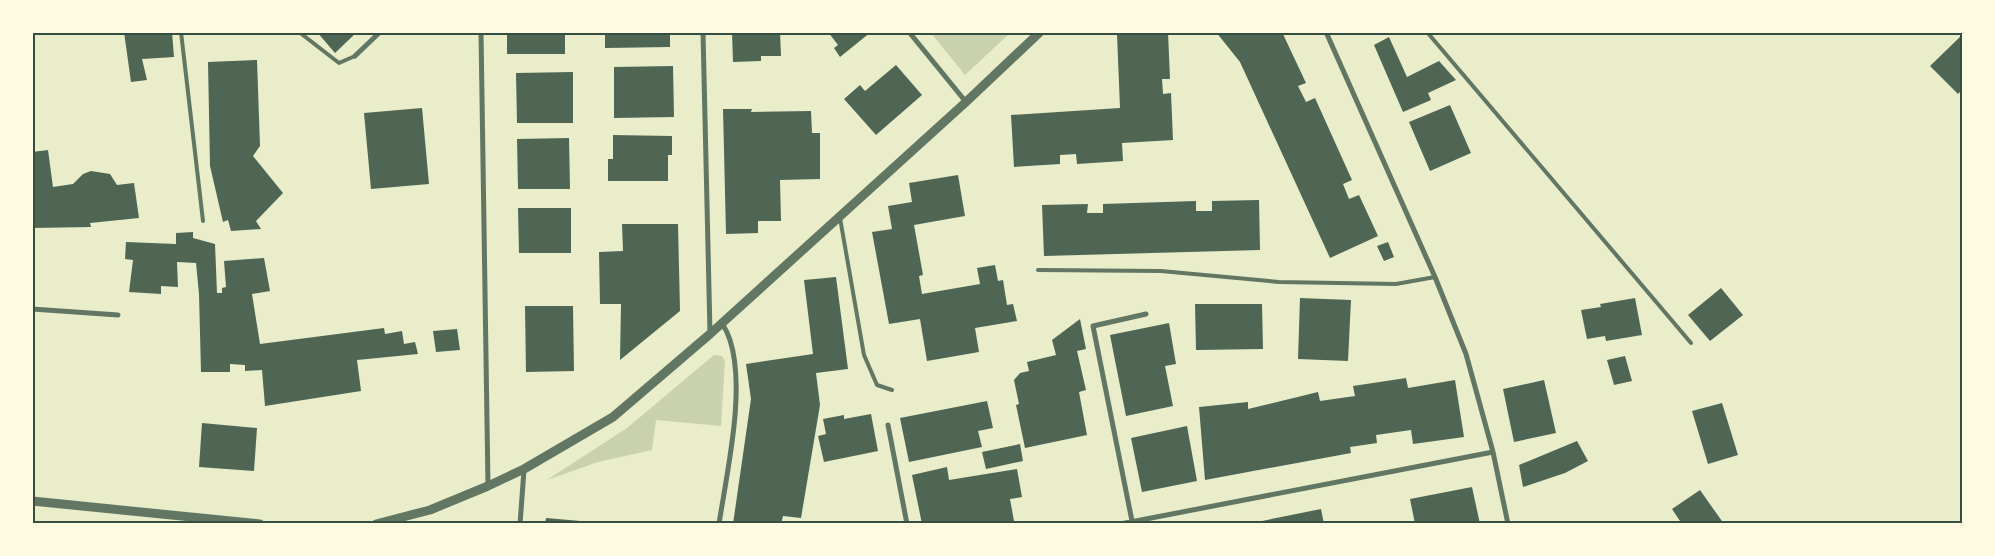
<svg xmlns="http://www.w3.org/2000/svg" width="1995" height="556" viewBox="0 0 1995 556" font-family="'PT Serif',serif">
  <rect width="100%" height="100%" fill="#e9edc9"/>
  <path fill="#cad2ad" d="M931 33H1010L965 75Z
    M714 355 722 356 725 361 721 426 656 420 652 450 598 462 547 480 627 428Z"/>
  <path fill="#4f6655" d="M124 32H172L174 57 142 59 147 80 131 82Z
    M317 32H357L335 53Z
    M507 32H565V54H507Z
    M605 32H670V47L605 48Z
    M732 32H780L781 56H761V61L733 62Z
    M828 32H871L840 57 834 48 838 45Z
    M1168 32 1170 79H1162L1163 94 1171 93 1173 140 1122 143 1123 161 1077 164 1076 154 1060 155V164L1014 167 1011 115 1120 108 1117 34Z
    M1216 32H1282L1306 83 1298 86 1306 102 1315 98 1352 180 1343 184 1349 199 1359 195 1378 236 1330 258 1240 62Z
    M1962 35V90L1958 94 1930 66Z
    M1389 37 1407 77 1439 61 1456 80 1428 93 1431 100 1403 112 1374 45Z
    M257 60 260 146 253 156 283 193 256 221 261 229 231 231 228 220 223 222 210 166 208 62Z
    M896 65 922 95 876 135 844 99 860 85 865 91Z
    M673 66 674 117 614 118V67Z
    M573 72V123H517L516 73Z
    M1450 105 1471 153 1430 171 1409 122Z
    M422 108 429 184 371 189 364 113Z
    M723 109H752L751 112 811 111 812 133H820V179L780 180 781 221H758V233L726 234Z
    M613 135 672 136V155H668V181H608V159H613Z
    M569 138 570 189H518L517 139Z
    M48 150 53 187 73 184 83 174 91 171 110 174 117 185 134 183 139 218 90 223 91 227 32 228V152Z
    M958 175 965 216 914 225 923 275 919 276 922 294 980 284 977 268 995 265 998 281 1003 280 1007 305 1013 304 1017 321 975 328 979 352 927 361 920 319 889 324 872 232 892 229 888 206 912 202 909 183Z
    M1259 200 1260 250 1044 256 1042 205 1088 204 1087 213H1103V204L1196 201V211H1212V201Z
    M518 208H571V253H519Z
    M622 224H678L680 311 620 360 621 304H600L599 252 623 251Z
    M193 232V238L215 244 217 293H222V288L226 287 224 261 264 258 270 291 252 294 260 344 384 328 385 334 402 331 404 344 415 342 418 354 357 360 361 391 265 406 262 370 245 371V365L230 364V372H201L199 294 196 263 177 262 178 287 161 286V294L129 292 133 260 125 259 126 242 176 244V233Z
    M1388 242 1394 257 1384 261 1377 246Z
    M836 277 848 369 816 373 820 405 801 518 783 516 781 524H733L751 399 746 364 813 354 804 280Z
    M1721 288 1743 315 1710 341 1688 315Z
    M1300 298 1351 300 1348 361 1298 359Z
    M1635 298 1642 335 1606 341 1605 336 1587 339 1581 310 1601 307 1600 304Z
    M1195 304H1262L1263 349 1196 350Z
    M525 306H573L574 371 526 372Z
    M1080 319 1086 349 1077 351 1086 390 1079 392 1087 435 1025 448 1016 405 1019 404 1014 380 1020 373 1029 371 1027 362 1056 355 1052 340Z
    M1169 323 1176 364 1165 366 1173 406 1126 416 1110 335Z
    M457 329 460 350 436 352 433 331Z
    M1625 356 1632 381 1614 385 1607 360Z
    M1406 378 1408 388 1455 380 1464 437 1413 444 1411 430 1376 435 1377 443 1350 447 1351 453 1205 480 1199 407 1248 402V409L1318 392 1320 401 1355 396 1353 386Z
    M1544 380 1556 433 1514 442 1503 389Z
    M987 401 993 428 978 431 982 447 909 462 900 418Z
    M1722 403 1738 455 1708 464 1692 411Z
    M871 414 878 451 824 462 818 436 826 434 823 419 844 415V419Z
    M202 423 257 428 254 471 199 467Z
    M1187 426 1197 481 1142 492 1131 438Z
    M1577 441 1588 461 1565 473 1523 487 1519 465Z
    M1020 444 1023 461 986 469 982 452Z
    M947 467 949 480 1017 469 1022 497 1010 499 1014 521 1002 524H922L912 475Z
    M1472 487 1480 524H1415L1410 499Z
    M1700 490 1724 524H1682L1672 509Z
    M1321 509 1324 524H1252V523Z
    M546 518 592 522V524H545Z"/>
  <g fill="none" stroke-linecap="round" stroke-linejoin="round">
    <path stroke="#617663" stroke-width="4" d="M181 32 203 221
      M299 32 339 63 355 56
      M1427 32 1691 343
      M840 218 864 355 877 385 892 390
      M1038 270 1161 271 1279 282 1396 284 1435 277"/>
    <path stroke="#617663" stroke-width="5" d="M481 32 488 486
      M703 32 710 333
      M909 32 966 102
      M1326 32 1435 277 1466 354 1493 452 1508 524
      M355 56 380 32
      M32 309 118 315
      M888 425 907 524
      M1132 521 1093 326 1146 314
      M520 524 524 470
      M719 524C727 471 746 390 730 340 728 334 725 328 722 323
      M1120 524 1493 452"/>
    <path stroke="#617663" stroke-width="9" d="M32 501 260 524
      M376 524 430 510 488 486 524 469 613 417 710 334 966 102 1040 32"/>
  </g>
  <rect width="1995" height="556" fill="none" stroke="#fefae0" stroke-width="68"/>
  <rect x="34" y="34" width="1927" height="488" fill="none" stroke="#344e41" stroke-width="2"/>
</svg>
